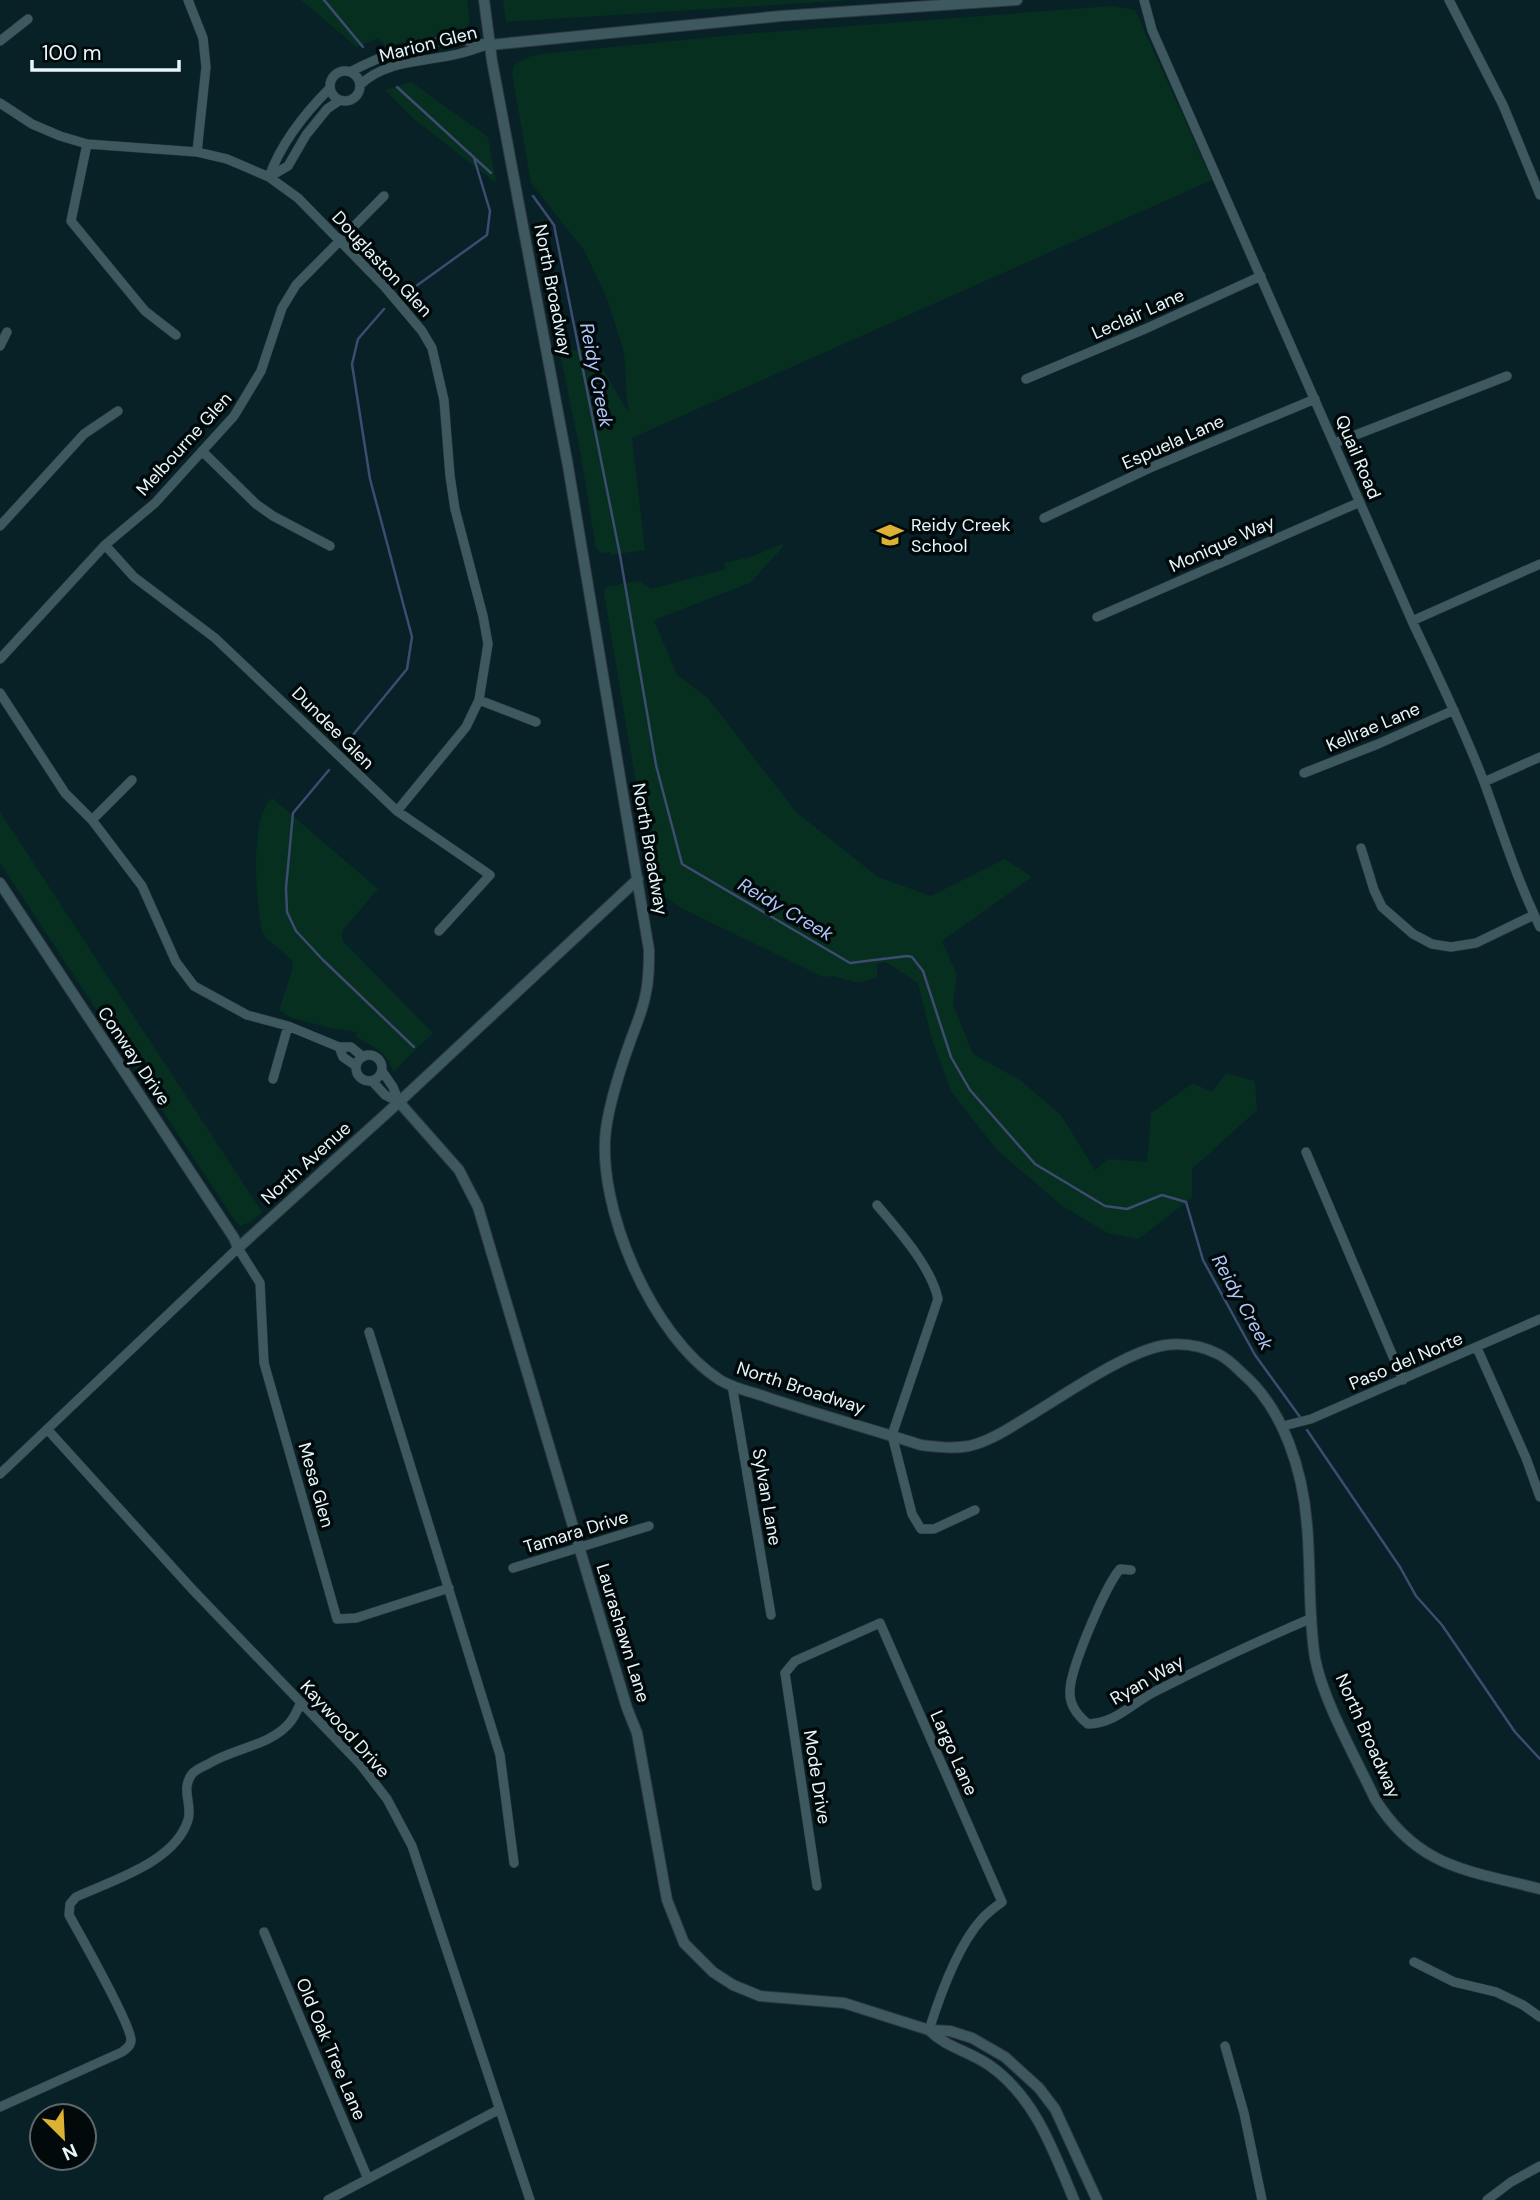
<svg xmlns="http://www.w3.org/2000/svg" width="1540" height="2200" viewBox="0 0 1540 2200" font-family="'DM Sans',sans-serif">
  <rect width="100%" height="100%" fill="#072127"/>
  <path fill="#072f20" d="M301 0H467L470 20 465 31 385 46 378 38 357 47Z
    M503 0H851L506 22Z
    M1112 6 1135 10 1212 180 632 438 645 550 611 555 610 552 601 553 596 548 581 456 560 353 590 347 628 412 624 352 606 296 584 250 531 183 512 73 514 65 531 56 541 54 744 34Z
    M411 82 488 137 496 183 415 120 385 90Z
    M782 544 783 547 750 583 654 620 677 675 707 697 796 812 878 877 931 896 1005 859 1032 877 942 941 957 975 953 1005 973 1054 1020 1080 1061 1115 1095 1170 1108 1159 1147 1162 1151 1113 1193 1083 1212 1092 1226 1073 1255 1081 1257 1110 1192 1169V1198L1138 1239 1107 1233 1061 1205 997 1150 952 1093 932 1040 918 983 886 962 877 964V977L859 983 833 976 823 977 683 909 663 896 659 888 653 885 604 593 606 587 639 581 651 589 726 569 724 563 751 557Z
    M272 798 378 889 342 931V940L433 1033 393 1072C387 1051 373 1047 356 1037L357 1032 330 1028 292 1018 279 1010 293 967 292 960 266 938 262 931C256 901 249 819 272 798Z
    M0 812 262 1212 252 1221 241 1226 235 1221 0 863Z"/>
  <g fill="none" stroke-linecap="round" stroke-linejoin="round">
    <path stroke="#3d4c70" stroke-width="2.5" d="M324 0 363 47
      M397 87 491 173
      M533 196 554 225 620 555 656 765 682 864 850 963 907 956 912 957 923 971 951 1057 970 1090 1035 1164 1105 1206 1127 1209 1162 1195 1186 1202 1203 1260 1255 1355 1300 1417
      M412 289 487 235 490 211 474 158
      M348 741 407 669 412 637 370 479 352 364 358 339 384 309
      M329 770 293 813 286 888 287 912 296 931 323 960 414 1047
      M1307 1430 1400 1567 1416 1596 1442 1625 1515 1732 1540 1759"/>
    <g stroke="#2e393f" stroke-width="10">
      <path id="minor" d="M188 0 203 38 206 67 197 152
        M1144 0 1152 30 1412 621C1437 674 1463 727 1484 782 1502 831 1517 880 1540 927
        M1449 0 1503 105 1540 195
        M0 41 28 19
        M330 86a15 15 0 1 1 30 0a15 15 0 1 1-30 0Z
        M350 72C382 55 420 42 456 40 467 40 479 43 489 45
        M360 85C385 60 425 62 458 54 467 52 475 49 484 46
        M0 103 32 124 60 136 87 144 197 152 227 159 269 177 298 198 384 286 422 331 432 348 444 400 450 476 455 509 483 616 488 644 479 700 466 727 397 811
        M87 144 71 221 145 311 176 335
        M269 177C281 143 304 114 330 88
        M269 177 288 166 306 135 327 109 340 100
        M0 346 7 332
        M1026 379 1145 329 1261 276
        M1335 443 1507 376
        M202 451 256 504 273 516 330 546
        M1044 518 1152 467 1315 399
        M0 526 84 434 118 411
        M105 545 134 577 215 638 397 811 490 875 439 931
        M1097 617 1360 502
        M1412 621 1540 564
        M0 659 105 545 155 503 234 416 261 371 282 308 296 285 384 196
        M0 693 65 793 92 820 142 886 176 962 194 986 247 1015 288 1026 339 1047H351L363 1057
        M479 700 536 722
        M1304 773 1378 744 1454 710
        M1484 782 1540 757
        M92 820 132 780
        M1361 848 1374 890 1382 907 1413 934 1432 944 1451 947 1476 943 1534 915
        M339 1047 343 1057 356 1066
        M356 1068a13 13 0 1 1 26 0a13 13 0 1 1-26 0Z
        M382 1071 393 1087 399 1102
        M273 1079 288 1026
        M372 1081 385 1095 399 1102
        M1306 1152 1403 1380
        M877 1205C898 1230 931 1266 938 1299L892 1435 912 1514 921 1529H934L975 1510
        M369 1332 500 1755 514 1863
        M1477 1348 1526 1458 1540 1497
        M732 1385 771 1615
        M1283 1426 1311 1419 1540 1319
        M47 1429 192 1589 360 1764 387 1799 412 1846 530 2200
        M0 1474 238 1248 260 1283 264 1363 337 1619 356 1618 449 1588
        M513 1568 649 1526
        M1131 1570 1120 1569C1105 1587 1070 1669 1070 1691 1069 1705 1078 1716 1088 1724 1116 1723 1131 1704 1154 1692 1207 1665 1258 1641 1312 1618
        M817 1886 785 1673 795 1661 880 1623 1002 1902C995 1907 987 1913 981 1920 957 1947 940 1995 929 2030
        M264 1932 368 2179
        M1414 1962 1454 1982 1496 1992 1523 2005 1540 2017
        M1225 2046 1244 2113 1262 2200
        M0 2107 122 2052C126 2049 131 2046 131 2040 131 2024 80 1935 69 1915L70 1904 76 1897C113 1880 175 1862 188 1820 193 1804 180 1790 192 1774 196 1769 205 1766 210 1763 235 1748 273 1745 291 1721 295 1716 298 1709 301 1702
        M328 2200 498 2110
        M1487 2200 1511 2182 1540 2166"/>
    </g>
    <g stroke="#2e393f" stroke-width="12">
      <path id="tertiary" d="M484 0 492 61 568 466 649 950C649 966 649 981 645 997 642 1012 635 1028 630 1042 620 1070 610 1100 606 1129 596 1207 652 1337 720 1380 734 1389 754 1392 769 1398 820 1415 871 1429 921 1445 937 1447 953 1449 969 1446 987 1442 1005 1431 1021 1421 1059 1399 1125 1351 1166 1345 1184 1343 1202 1346 1218 1354 1227 1358 1235 1366 1242 1373 1284 1409 1303 1472 1307 1525 1311 1569 1308 1614 1315 1658 1323 1701 1356 1758 1375 1799 1418 1868 1467 1870 1540 1889
        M489 45 781 16 1017 0
        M0 883 234 1238 238 1248 399 1102 638 879
        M399 1102 459 1170 478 1207 627 1708 637 1733 667 1900 684 1943 713 1972 733 1985 760 1996 844 2003 929 2030 950 2031 972 2038 1005 2057 1039 2088 1055 2109 1097 2200
        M929 2030C947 2048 967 2050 989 2065 1035 2097 1053 2150 1074 2200"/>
    </g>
    <use href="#minor" stroke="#3e585f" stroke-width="9"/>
    <use href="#tertiary" stroke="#3e585f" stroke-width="10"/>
  </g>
  <defs>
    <g id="school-bare" transform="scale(2.1)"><path d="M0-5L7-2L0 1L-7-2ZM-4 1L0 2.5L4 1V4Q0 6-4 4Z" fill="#ddb133" stroke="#02090b" stroke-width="2.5" paint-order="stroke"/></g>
  </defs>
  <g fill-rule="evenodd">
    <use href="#school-bare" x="890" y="535"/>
  </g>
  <g text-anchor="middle" stroke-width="7" stroke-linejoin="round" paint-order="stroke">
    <g font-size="18" fill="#e7f6fa" stroke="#02090b">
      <text transform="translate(428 44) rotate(-14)" y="6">Marion Glen</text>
      <text transform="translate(382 264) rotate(47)" y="6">Douglaston Glen</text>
      <text transform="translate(553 290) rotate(79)" y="6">North Broadway</text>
      <text transform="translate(1138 314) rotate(-24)" y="6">Leclair Lane</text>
      <text transform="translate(1173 442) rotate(-24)" y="6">Espuela Lane</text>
      <text transform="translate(184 444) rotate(-48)" y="6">Melbourne Glen</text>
      <text transform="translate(1358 457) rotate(67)" y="6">Quail Road</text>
      <text transform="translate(1222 544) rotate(-24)" y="6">Monique Way</text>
      <text transform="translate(1373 727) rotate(-23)" y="6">Kellrae Lane</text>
      <text transform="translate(333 728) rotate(45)" y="6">Dundee Glen</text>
      <text transform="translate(650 849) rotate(80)" y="6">North Broadway</text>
      <text transform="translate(134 1056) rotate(56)" y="6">Conway Drive</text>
      <text transform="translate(306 1163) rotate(-42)" y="6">North Avenue</text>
      <text transform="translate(1406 1361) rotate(-23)" y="6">Paso del Norte</text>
      <text transform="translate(801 1388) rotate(18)" y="6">North Broadway</text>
      <text transform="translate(316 1485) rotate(74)" y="6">Mesa Glen</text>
      <text transform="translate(767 1497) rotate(80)" y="6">Sylvan Lane</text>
      <text transform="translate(576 1532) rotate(-17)" y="6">Tamara Drive</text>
      <text transform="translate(623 1633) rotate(73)" y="6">Laurashawn Lane</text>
      <text transform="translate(1147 1680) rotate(-30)" y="6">Ryan Way</text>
      <text transform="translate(345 1729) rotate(48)" y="6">Kaywood Drive</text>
      <text transform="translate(1368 1736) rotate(66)" y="6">North Broadway</text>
      <text transform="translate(954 1753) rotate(66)" y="6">Largo Lane</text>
      <text transform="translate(817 1777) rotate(81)" y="6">Mode Drive</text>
      <text transform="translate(331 2049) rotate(67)" y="6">Old Oak Tree Lane</text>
    </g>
    <g font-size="18" fill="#e7f6fa" stroke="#02090b" text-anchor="start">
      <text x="911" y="531">Reidy Creek<tspan x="911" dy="21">School</tspan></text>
    </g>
    <g font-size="19" font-style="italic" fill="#b2c8fa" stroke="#02090b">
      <text transform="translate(597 375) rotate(79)" y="7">Reidy Creek</text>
      <text transform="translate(786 909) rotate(30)" y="7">Reidy Creek</text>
      <text transform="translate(1243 1302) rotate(61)" y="7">Reidy Creek</text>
    </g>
  </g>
  <g transform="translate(63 2137) rotate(156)"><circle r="33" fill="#02090b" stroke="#5e686b" stroke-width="2"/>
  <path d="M0-5L12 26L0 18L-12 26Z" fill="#ddb133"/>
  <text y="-10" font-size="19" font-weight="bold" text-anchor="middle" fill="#e7f6fa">N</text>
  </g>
  <path d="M32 60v10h147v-10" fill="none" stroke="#e7f6fa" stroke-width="3.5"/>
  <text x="42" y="60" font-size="21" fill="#e7f6fa" stroke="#02090b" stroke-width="5" paint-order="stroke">100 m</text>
</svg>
